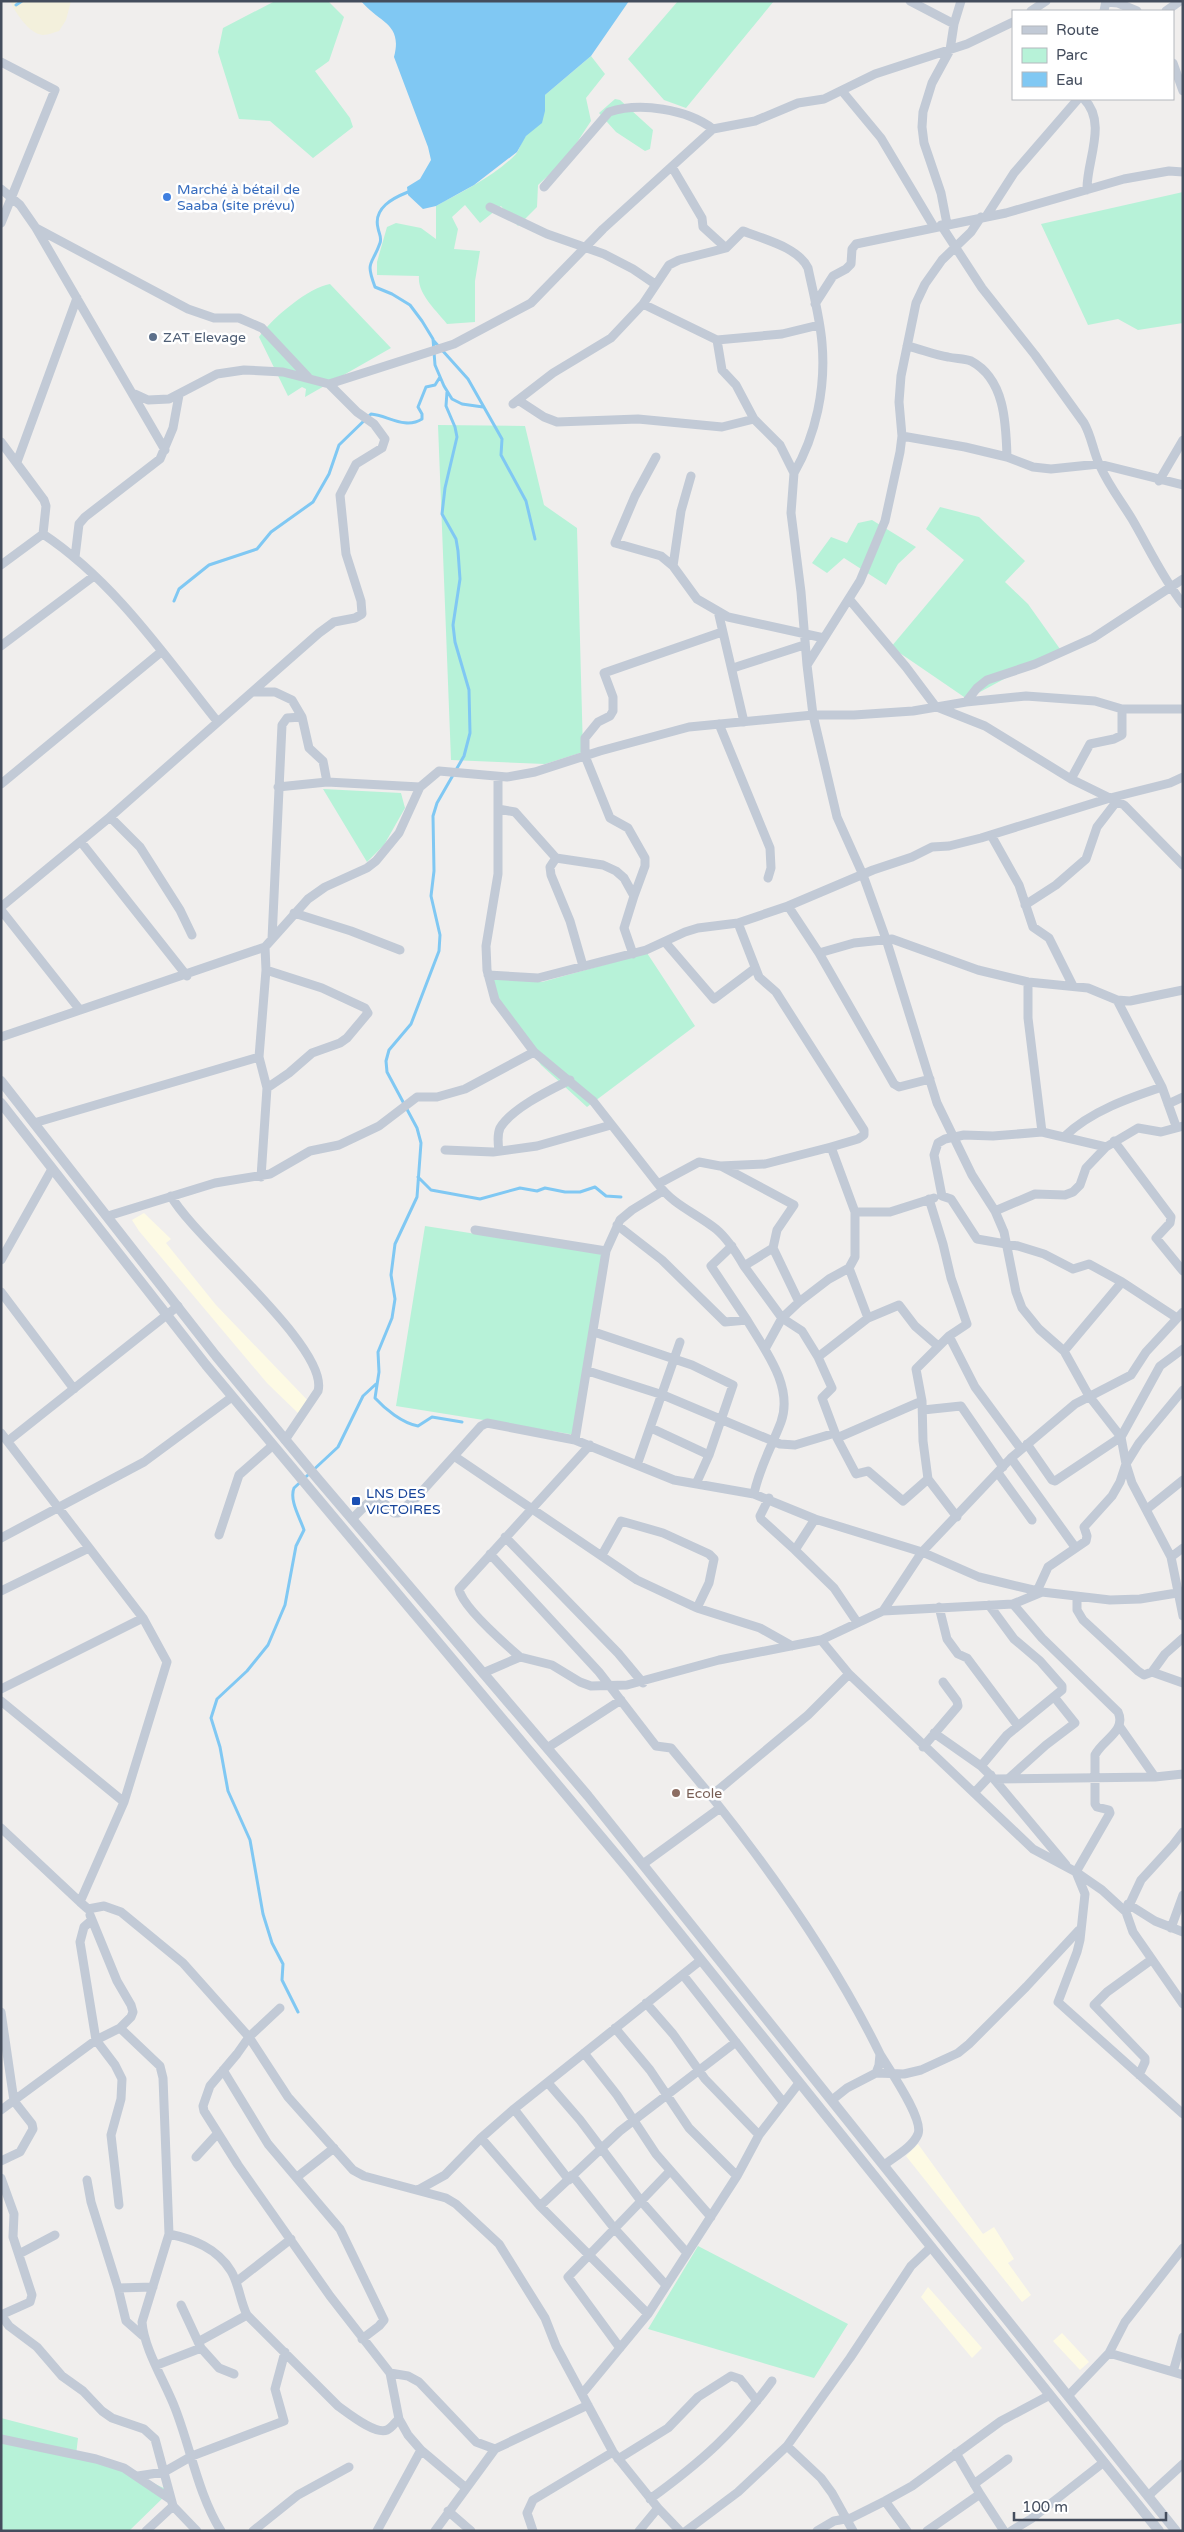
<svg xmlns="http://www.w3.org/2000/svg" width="1184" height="2532" viewBox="0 0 1184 2532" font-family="'Varela Round',sans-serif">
  <rect width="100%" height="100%" fill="#f0eeed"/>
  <path fill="#fdfae4" d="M144 1213 171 1239 166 1243 216 1305 312 1405 301 1416 267 1383 139 1231 132 1220Z
    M918 2144 983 2234 994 2227 1014 2259 1008 2263 1031 2295 1022 2302 906 2156Z
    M928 2287 982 2348 972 2358 921 2297Z
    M1062 2333 1089 2362 1080 2370 1053 2341Z"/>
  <path fill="#b7f2d8" d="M275 1H328L344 17 329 61 315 71 350 118 353 127 313 158 270 121 239 119 218 52 223 28Z
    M678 1H774L686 108 664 100 628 59Z
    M591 56 605 74 586 98 591 121 566 159 538 185 537 207 518 226 501 206 480 223 465 205 452 217 458 229 454 249 480 251 475 281V322L447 324C437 311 417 294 419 276L377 275V262L387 227 396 223 421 228 436 239V206C463 191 494 177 516 154 520 149 521 142 525 137 541 116 545 128 545 95Z
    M615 99 620 100 653 130 650 149 645 151 616 132 599 113Z
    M1183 192V323L1138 330 1118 319 1088 325 1041 224Z
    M330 284 391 348 305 397 306 389 302 387 288 396 259 337C271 319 309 287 330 284Z
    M438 425 525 426 544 505 577 528 583 752 545 764 451 760Z
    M940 507 979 517 1025 561 1005 582 1028 604 1060 649 967 699 891 647 964 560 926 529Z
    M872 520 916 547 898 564 886 585 844 558 827 573 812 563 831 537 847 543 858 523Z
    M323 789 401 793 405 808 384 845 367 862Z
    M647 953 695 1026 587 1107 541 1065 497 999 491 977 542 982Z
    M425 1226 604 1254 576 1435 396 1406Z
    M698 2246 848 2324 814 2378 648 2329Z
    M1 2418 78 2438 76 2455 138 2476 170 2491 129 2531H1Z"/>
  <path fill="#f3f0dc" d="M10 1H71L66 20 59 31C55 32 48 35 43 35 29 34 15 12 10 1Z"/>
  <path fill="#80c8f3" d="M361 1H629L591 56 545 95V111L542 123 526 136 517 152 474 185 436 206 423 209 408 195 407 187 420 179 431 160 428 147 394 57C403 23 379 23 361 1Z"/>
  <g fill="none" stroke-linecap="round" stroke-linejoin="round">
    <path stroke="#80c8f3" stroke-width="3" d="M16 5 22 1
      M408 192C393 198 373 208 378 228 379 234 382 237 380 243 372 266 365 260 375 287L392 294 410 305 422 321 433 339 435 365 444 386 452 399 462 404 483 407
      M433 340 468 379 502 439 501 455 526 501 535 539
      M447 392 446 406 455 427 457 437 445 488 442 514 456 539 458 551 460 579 453 625 455 642 469 690 470 733 464 756 437 803 433 816 434 871 431 896 440 935 439 951 411 1024 389 1050 386 1061 387 1072 417 1128 421 1143 417 1197 395 1244 391 1275 395 1299 392 1318 378 1352 379 1372 375 1398C385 1409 402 1423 418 1426L432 1417 462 1422
      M174 601 179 589 209 565 257 549 271 532 313 502 329 474 339 445 371 414C387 415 405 430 422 419V414L418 407 426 387 435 385 440 377
      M418 1177 431 1190 480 1199 520 1188 537 1191 545 1188 565 1192H580L595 1187 606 1196 621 1197
      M298 2012 282 1980 283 1964 272 1943 263 1914 250 1840 228 1791 220 1747 211 1718 217 1699 247 1671 268 1645 285 1605 296 1546 304 1530C300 1518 289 1500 294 1488L338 1447 363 1396 376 1384"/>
    <path stroke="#c2cad6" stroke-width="9" d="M910 1 954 24
      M1106 2 1118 3 1137 11
      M1031 11 1046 1
      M1104 11 1106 1
      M1166 11 1180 1
      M1 62 55 90 1 223
      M1173 63 1183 91
      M842 91 881 138 934 227
      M1084 99C1108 123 1086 162 1087 190
      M672 167 702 218 703 227 726 248
      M544 187 609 112C640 102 687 109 713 129
      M1 189 20 205 36 228 165 450
      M490 207 547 234 604 254 633 269 655 284
      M987 215 1014 173 1078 99
      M981 217 971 232 942 260 925 284 916 303 901 376 899 402 902 436 900 452 885 521 860 581 807 665 813 715 837 817 863 875 886 939 937 1103 972 1175 995 1211 1004 1232 1016 1292 1022 1308 1039 1329 1064 1351 1089 1396 1121 1437 1126 1464 1132 1483 1171 1557 1183 1616
      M947 224 941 193 924 143 922 127 923 112 932 83 950 50 954 24 961 1
      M941 225 982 288 1035 355 1084 423C1092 437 1093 452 1100 466 1109 486 1121 501 1132 519 1149 548 1162 577 1183 604
      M36 228 188 309 214 318H239L262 328 308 377
      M643 304 717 340 782 334 819 325
      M815 304 833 276 846 269 851 264 852 249 856 244 1006 213 1124 179 1169 171 1183 172
      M717 340 722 370 736 385 754 419 780 445 794 473 791 513 801 592 807 665
      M907 346C921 349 934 355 948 357 956 359 964 358 971 361 1005 379 1006 423 1007 457
      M135 394 148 400 169 399 217 374 244 370 283 372 329 384 454 344 531 303 603 229 713 129 755 121 798 103 824 99 875 74 967 44 1013 22
      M518 400 553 373 611 338 643 304 669 265 679 260 726 248 743 231C763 239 798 247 808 268 813 292 820 318 822 343 826 388 816 435 794 473
      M513 404 518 400 544 417 557 422 638 419 722 427 754 419
      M902 436 965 447 1007 457 1033 467 1051 469 1099 464 1183 485
      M1 442 44 500 46 506 43 534 1 565
      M656 457 635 496 615 543 661 556 673 566 697 599 728 617 824 638
      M17 462 77 298
      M1159 481 1183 440
      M43 534C114 581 165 656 217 721
      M75 557 79 524 85 517 160 459 173 428 179 395
      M673 566 681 511 691 476
      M849 599 906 667 936 707
      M718 611 744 722
      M1 646 94 576
      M733 668 804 645
      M254 692H275L292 700 302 717 309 748 323 761 327 782
      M966 702 977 688 987 680 1035 664 1093 638 1183 579
      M937 707 985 726 1071 779 1124 805 1183 865
      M719 724 770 848 771 868 768 878
      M498 777V874L486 946 487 970 495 1000 534 1052 593 1101 658 1184 699 1162 720 1166 765 1164 831 1147 858 1139 864 1135V1130L776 992 759 977 738 923
      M1071 779 1090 744 1114 739 1122 735V709
      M1 784 161 652
      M278 787 327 782 420 787
      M498 809 515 812 556 858 603 865 616 871 624 878 634 896 624 928 633 954
      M110 817 140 847 180 910 192 935
      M991 835 1019 885 1033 927 1049 938 1073 986
      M81 842 187 976
      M556 858 550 867 551 875 570 921 583 966
      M634 896 645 866V858L628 828 610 818 585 756V738L598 722 610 716 613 711V697L604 673 722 632
      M1025 905 1056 885 1086 859 1097 827 1117 801
      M788 906 819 953 894 1084 899 1087 930 1079
      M1 907 110 817 319 633 334 622 355 618 362 614 361 601 346 554 340 495 356 464 382 448 385 439 374 424 357 412 329 384
      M1 910 80 1010
      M294 913 351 931 400 950
      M272 939 282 725 287 718 302 717
      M665 942 714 999 754 969
      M819 953 854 943 892 939 978 970 1028 982 1088 988 1117 1000 1162 1087 1176 1126
      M266 970 322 988 365 1008 368 1013 347 1038 340 1043 312 1053 289 1073 267 1088
      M488 975 538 978 646 950 685 932 698 928 738 923 788 906 873 870 912 857 932 847 949 846 981 838 1110 798 1170 783 1183 777
      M1028 982V1018L1042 1132
      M1117 1000 1130 1001 1183 990
      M1 1037 265 947 308 899 325 887 367 868 376 861 399 833 420 787 439 771 507 777 535 772 600 751 689 727 813 715H854L913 711 966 702 1026 696 1095 701 1122 709H1183
      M1168 1104 1183 1097
      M34 1123 259 1057
      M1065 1136C1091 1111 1129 1098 1162 1087
      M1114 1141 1171 1217 1170 1223 1156 1238 1183 1271
      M831 1147 855 1212H890L934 1198
      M445 1150 493 1152 537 1146 611 1125
      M499 1151C498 1144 497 1135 500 1128 512 1108 550 1090 570 1080
      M261 1177 267 1088 259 1057 266 970 265 947
      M658 1184C673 1205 696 1213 716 1229 728 1239 736 1252 744 1266L773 1248 777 1230 794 1205 721 1166
      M171 1196C193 1237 330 1348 318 1391L285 1440
      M995 1211 1035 1194 1065 1195 1073 1192 1080 1185 1086 1168 1106 1147
      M108 1216 215 1183 270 1174 310 1151 339 1145 379 1126 417 1097H437L465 1089 534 1052
      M617 1225 662 1260 725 1322 747 1320C764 1349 794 1386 781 1422 772 1446 759 1468 754 1494
      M475 1230 606 1251
      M732 1246 711 1266 747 1320
      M1 1260 52 1169
      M744 1266 782 1318 802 1331 818 1357 832 1388 822 1398 837 1438 856 1474 868 1471 903 1501 928 1479 957 1517
      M1 1292 74 1389
      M799 1302 829 1279 849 1268
      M868 1318 899 1305 915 1326 938 1346
      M1177 1318 1122 1282 1089 1264 1073 1269 1044 1254 1018 1246 977 1239 951 1199 942 1196 934 1155 938 1143 945 1139 964 1135 993 1136 1042 1132 1106 1147 1138 1128 1161 1132 1183 1126
      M594 1332 692 1365 733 1385 709 1455 696 1484
      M949 1336 975 1387 1021 1449
      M765 1349 782 1318 799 1302 773 1248
      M1064 1351 1122 1282
      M818 1357 868 1318 849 1268 855 1257V1212
      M588 1371 663 1395 780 1444 795 1445 835 1433
      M923 1410 961 1406 1003 1467
      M651 1428 709 1455
      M1 1433 143 1618 167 1662 124 1802 80 1902 1 1828
      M837 1438 922 1401
      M575 1440 606 1251 620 1220 632 1210 663 1191
      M8 1441 178 1306
      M1027 1444 1052 1480 1055 1481 1121 1437 1160 1366 1183 1349
      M454 1456 481 1426 487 1423 575 1440 674 1480 754 1494 815 1519 922 1552 979 1577 1042 1592
      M1011 1458 1075 1547
      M637 1465 680 1342
      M998 1473 1032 1520
      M928 1479 923 1441 922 1401 916 1369 949 1336 967 1324 951 1278 943 1244 929 1199
      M769 1498 760 1516 761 1519 795 1550
      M1147 1509 1183 1480
      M352 1519 371 1500 378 1497 394 1513H398L416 1498 454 1456 637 1580 697 1608 760 1628 792 1646
      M815 1519 795 1550 834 1588 857 1622
      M219 1535 239 1475 272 1446
      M505 1537 618 1653 643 1683
      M1 1538 144 1462 232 1397
      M490 1554 599 1672 656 1746 671 1748 711 1796
      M602 1555 621 1521 663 1533 709 1554 714 1559 709 1583 697 1608
      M1171 1557 1183 1548
      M1 1591 89 1548
      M1037 1591 1048 1567 1086 1541 1087 1536 1084 1527 1112 1496 1120 1482 1126 1464 1139 1443 1183 1390
      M1077 1597V1610L1083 1620 1138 1671 1144 1675 1152 1672 1183 1683
      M1013 1604 1042 1638 1118 1712C1127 1731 1102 1740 1095 1755V1804L1097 1807 1109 1810 1110 1813 1076 1872 1085 1894 1080 1940 1077 1952 1058 2002 1183 2114
      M939 1607 947 1639 958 1654 967 1658 1018 1726
      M883 1611 922 1552 1011 1458 1075 1404 1131 1375 1146 1352 1183 1312
      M821 1640 849 1674 808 1715 711 1796C775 1876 835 1962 880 2054L879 2065 876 2073
      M520 1657C505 1644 462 1607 459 1589L590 1445
      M1152 1672 1165 1654 1183 1638
      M483 1673 520 1657 552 1665 580 1682 591 1686 627 1685 719 1660 821 1640 883 1611 1013 1604 1042 1592 1110 1600 1140 1599 1183 1592
      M849 1674 1033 1849 1076 1872 1102 1890 1126 1912 1133 1932 1183 2004
      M1 1689 143 1618
      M1 1701 124 1802
      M1120 1727 1155 1777
      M934 1733 981 1766 994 1779 1155 1777 1183 1774
      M923 1747 958 1706 957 1701 943 1682
      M547 1748 621 1700
      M981 1766 1007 1735 1062 1690V1686L1040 1661 1014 1639 989 1605
      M994 1779 1066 1865
      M1008 1779 1046 1745 1075 1723 1055 1698
      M974 1793 991 1775
      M643 1864 720 1808
      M80 1902 88 1909 104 1906 121 1912 183 1963 249 2037 288 2097 353 2170 364 2176 446 2198 456 2204 499 2244 545 2318 556 2346 613 2452 658 2508 680 2531
      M1128 1904 1155 1921 1183 1932
      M1126 1912 1141 1880 1173 1845 1183 1832
      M92 1920 84 1927 80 1942 96 2040 115 2065 122 2079 121 2099 111 2135 119 2205
      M1171 1928 1183 1895
      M683 1975 783 2102
      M646 2003 673 2034 705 2079 759 2135
      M280 2008 249 2037 237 2054 210 2086 203 2106 204 2111 238 2165 330 2296 390 2373 399 2419 408 2435 421 2450 466 2488
      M1 2012 14 2101 32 2124 33 2129 20 2152 1 2161
      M120 2028 160 2066 163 2078 169 2234 142 2322C144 2349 165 2382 175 2408 191 2449 198 2494 221 2531
      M615 2028 650 2070 689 2128 737 2176
      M584 2053 617 2095 656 2154 711 2217
      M880 2054C889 2069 924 2119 918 2134 913 2147 894 2157 884 2165
      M223 2070 268 2144 340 2229 384 2320 379 2326 362 2339
      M1139 2075 1145 2062V2058L1094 2005 1107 1992 1151 1960
      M548 2083 580 2120 641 2201 687 2253
      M832 2100 847 2088 876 2073 904 2074 921 2070 958 2053 969 2044 1026 1987 1079 1930
      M514 2109 569 2180
      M1 2110 96 2040 120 2028 131 2017 133 2012 131 2005 117 1981 90 1915
      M481 2138 540 2206 648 2314
      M196 2157 218 2133
      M572 2175 614 2228 665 2284
      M297 2177 334 2148
      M1 2178 14 2214 13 2237 32 2295 30 2302 1 2315
      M87 2180 91 2202 118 2288 153 2287
      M418 2190 445 2175 481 2138 514 2109 701 1960
      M540 2206 620 2131 736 2042
      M169 2234C193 2239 217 2248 231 2271 239 2284 240 2301 247 2315L338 2406C348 2413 375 2435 387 2430 392 2428 395 2422 399 2419
      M19 2254 55 2235
      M236 2282 291 2239
      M118 2288 126 2321 143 2336
      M181 2305 201 2348 219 2368 234 2374
      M1 2315 9 2326 37 2347 62 2376 83 2391 102 2411 112 2418 144 2429 155 2439 173 2506 197 2531
      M198 2342 247 2315
      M620 2348 568 2277 670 2171
      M1109 2353 1125 2322 1183 2248
      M157 2365 201 2348
      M1173 2372 1183 2337
      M390 2373 408 2376 419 2382 476 2442 495 2449
      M582 2394 648 2314 737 2176 759 2135 799 2083
      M1068 2396 1109 2353 1183 2375
      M1 2439 96 2459 124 2468 170 2499
      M787 2446 821 2478 832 2493 853 2531
      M956 2453 980 2494
      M618 2459 668 2428 698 2397 731 2376 740 2379 757 2401
      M138 2476 164 2472 192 2456 284 2421 275 2389 285 2352
      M974 2484 1008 2459
      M1148 2496 1183 2464
      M650 2499C701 2462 735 2432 772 2381
      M885 2501 907 2531
      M448 2511 471 2531
      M146 2531 173 2506
      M253 2531 298 2495 349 2467
      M377 2531 421 2450
      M435 2531 495 2449 588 2405
      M533 2531 527 2513 533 2500 613 2452
      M639 2531 658 2508
      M686 2531 738 2492 787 2446 850 2358 911 2266 931 2247
      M817 2531 834 2521 851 2518 885 2501 912 2486 1001 2421 1050 2395
      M927 2531 980 2494 1004 2531
      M1011 2531 1031 2519 1104 2462"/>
    <path stroke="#c2cad6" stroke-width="10" d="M1 1081 216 1356 317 1478 588 1796 1176 2531
      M1 1103 206 1365 629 1870 1159 2531"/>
  </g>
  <circle fill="#3f7fe0" stroke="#fff" stroke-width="2" cx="167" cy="197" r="5"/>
  <circle fill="#5c6f8a" stroke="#fff" stroke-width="2" cx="153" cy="337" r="5"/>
  <rect fill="#1a4fb4" stroke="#fff" stroke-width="2" x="351" y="1496" width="10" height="10" rx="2.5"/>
  <circle fill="#8d6e63" stroke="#fff" stroke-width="2" cx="676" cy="1793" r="5"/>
  <g text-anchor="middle" stroke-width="5" stroke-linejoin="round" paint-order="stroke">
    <g font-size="14" fill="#366cbe" stroke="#fff" text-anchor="start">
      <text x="177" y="194">Marché à bétail de<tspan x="177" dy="16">Saaba (site prévu)</tspan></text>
    </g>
    <g font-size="14" fill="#4e5e75" stroke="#fff" text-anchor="start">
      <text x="163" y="342">ZAT Elevage</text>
    </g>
    <g font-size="14" fill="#164399" stroke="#fff" text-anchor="start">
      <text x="366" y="1498">LNS DES<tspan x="366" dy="16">VICTOIRES</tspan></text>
    </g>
    <g font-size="14" fill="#785e54" stroke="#fff" text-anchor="start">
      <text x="686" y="1798">Ecole</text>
    </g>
  </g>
  <rect width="1184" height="2532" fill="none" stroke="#444d5d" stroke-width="5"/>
  <rect x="1012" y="10" width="162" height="90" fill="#ffffff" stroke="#b4b8be"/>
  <rect x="1022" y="26" width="25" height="8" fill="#c2cad6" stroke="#b4b8be"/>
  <text x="1056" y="35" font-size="15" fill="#444d5d">Route</text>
  <rect x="1022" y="48" width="25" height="15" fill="#b7f2d8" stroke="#b4b8be"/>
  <text x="1056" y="60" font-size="15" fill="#444d5d">Parc</text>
  <rect x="1022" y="72" width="25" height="15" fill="#80c8f3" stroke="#b4b8be"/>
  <text x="1056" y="85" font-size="15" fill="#444d5d">Eau</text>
  <path d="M1014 2512v8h152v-8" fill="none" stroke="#444d5d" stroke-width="2.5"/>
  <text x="1022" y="2512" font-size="15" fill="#444d5d" stroke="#ffffff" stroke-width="4" paint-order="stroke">100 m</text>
</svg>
